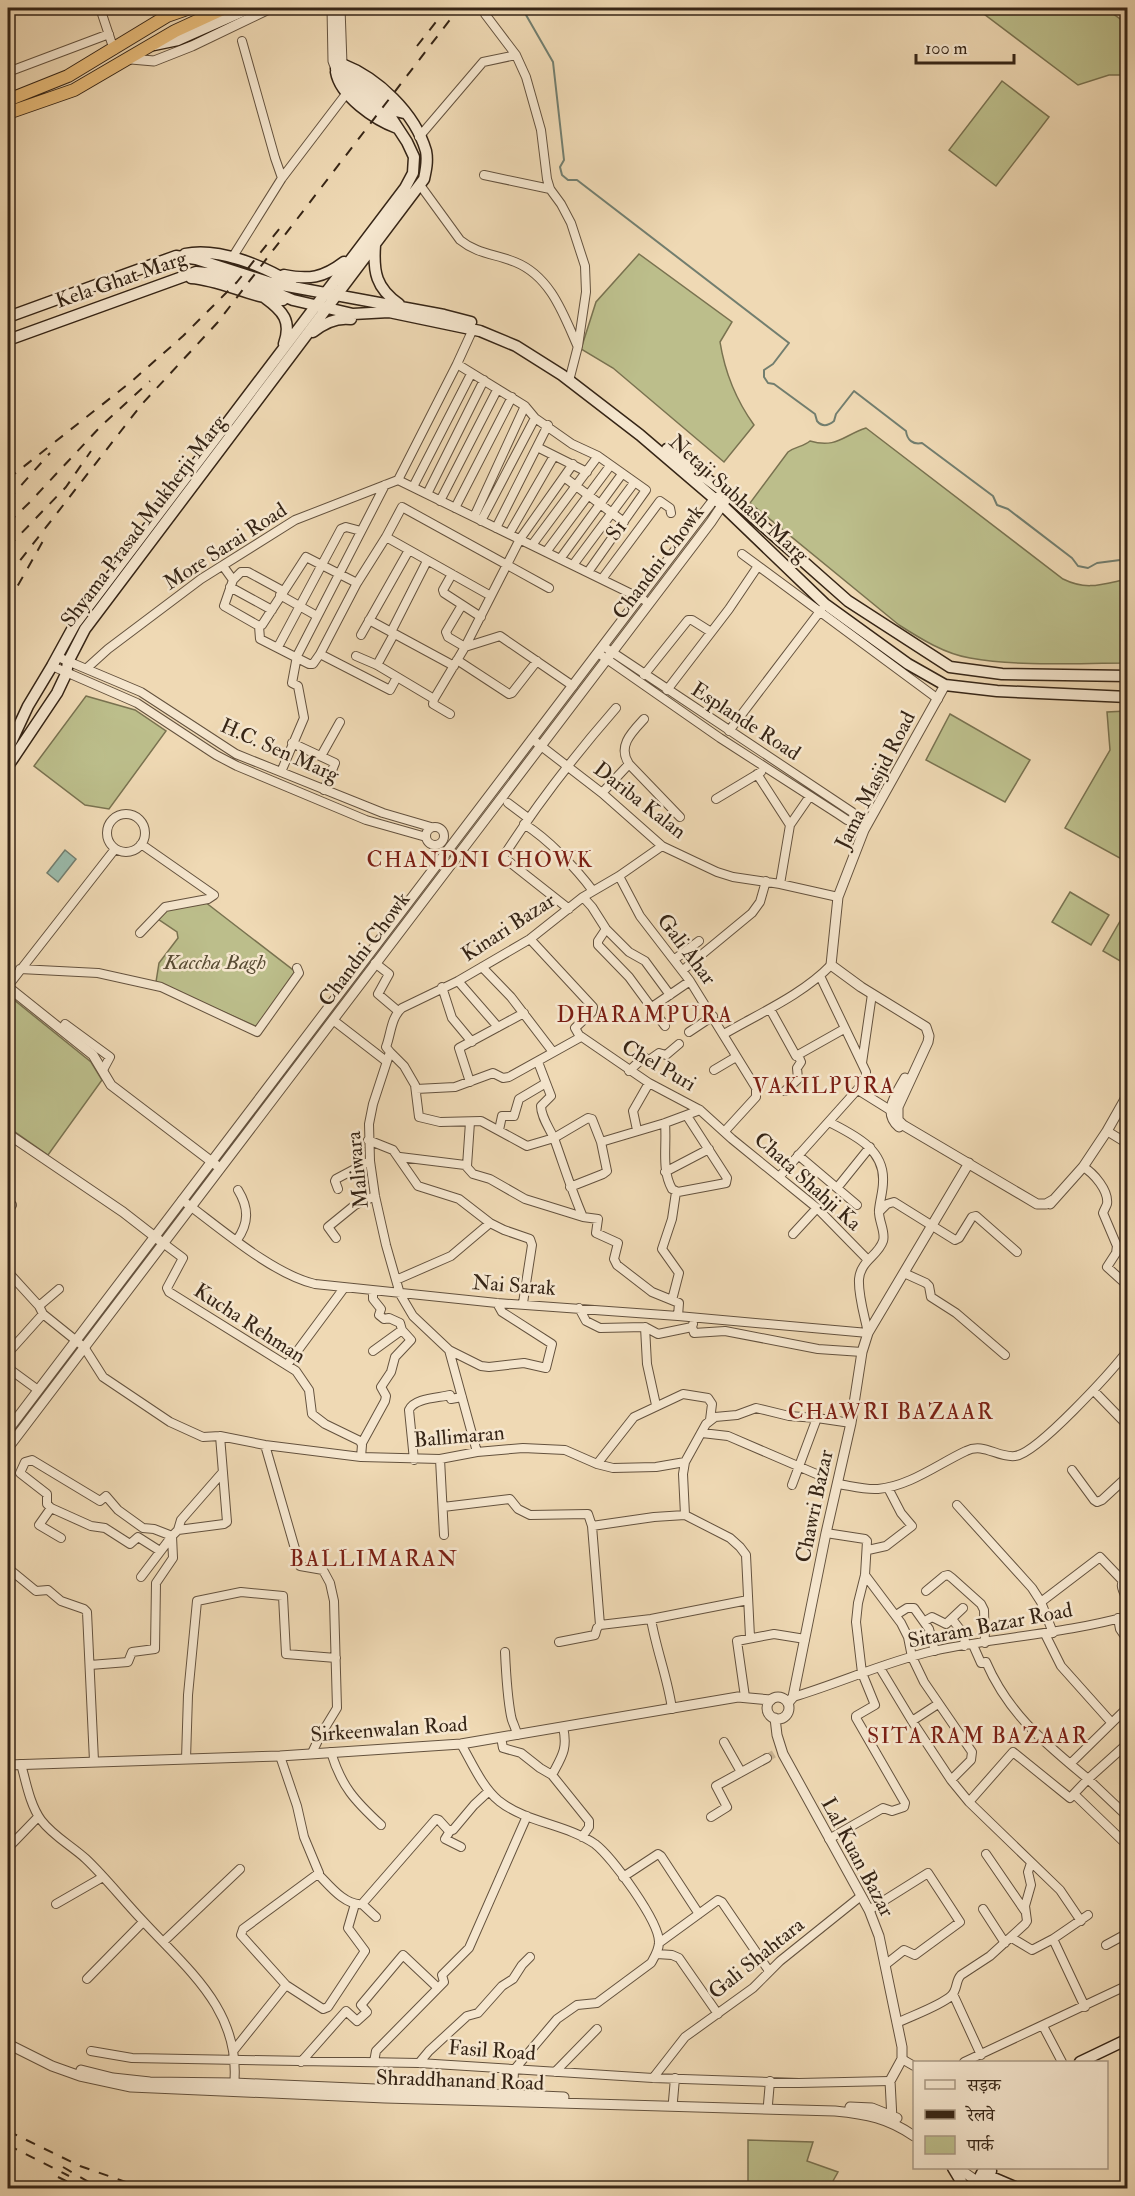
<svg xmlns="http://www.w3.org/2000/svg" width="1135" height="2196" viewBox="0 0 1135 2196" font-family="'IM FELL Double Pica','Noto Serif Devanagari',serif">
  <rect width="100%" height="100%" fill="#efd9b4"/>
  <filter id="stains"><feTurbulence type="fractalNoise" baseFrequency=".00333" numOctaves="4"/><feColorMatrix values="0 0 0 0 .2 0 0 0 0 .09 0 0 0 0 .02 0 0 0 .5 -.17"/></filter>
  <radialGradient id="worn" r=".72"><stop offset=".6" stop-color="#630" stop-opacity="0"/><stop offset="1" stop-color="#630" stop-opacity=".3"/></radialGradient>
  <path fill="#bcbe8b" stroke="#797250" stroke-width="1.5" d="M976 8H1105L1127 24V75H1109L1078 85Z
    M1002 81 1049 117 996 186 949 150Z
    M639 254 732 322 720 342C725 373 736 400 754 425L724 462 613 368 581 349 596 302Z
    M866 428 1063 579C1087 591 1103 584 1127 579V663C1077 663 1021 667 970 658 945 654 921 639 899 625L750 503 788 452C796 446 803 447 810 441 836 449 844 435 866 428Z
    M86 696 135 710 166 731 109 809 85 805 34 766Z
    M1127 711H1128L1127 862 1065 828 1110 750 1107 712Z
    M950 714 1030 760 1005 802 926 760Z
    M1070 892 1109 915 1091 945 1052 922Z
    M205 902 297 973 260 1028 156 982 159 963 178 938 177 932 158 919 166 910Z
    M1127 909V965L1103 951Z
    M8 995 91 1062 102 1080 48 1155 8 1127Z
    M748 2140 813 2142 807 2161 838 2172 829 2188H748Z"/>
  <path fill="#9abaaa" stroke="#727e6f" stroke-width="1.5" d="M65 850 76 859 58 882 47 873Z"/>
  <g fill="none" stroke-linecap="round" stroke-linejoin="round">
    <path stroke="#727e6f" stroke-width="2" d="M522 8 553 62 564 160 560 167 562 175 568 180H577L789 343 773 364 764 370V377L768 383 774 384 815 414 817 421C822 427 828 426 834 421L836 414 854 391 906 431C907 440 913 445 922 443L993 496 997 505 1008 509 1072 558 1078 566 1088 568 1097 563 1128 559"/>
    <path stroke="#cab594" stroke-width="8" stroke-dasharray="8 4" stroke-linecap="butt" d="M767 1758 777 1752"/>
    <g stroke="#64523e" stroke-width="10">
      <path id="minor" d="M100 8 114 50
        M485 14 516 55 526 77 541 130 547 179 550 189 561 204 571 223 585 266 586 292 578 346 570 377
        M242 41 275 158 282 178
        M8 72 109 34
        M419 137 483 62 516 55
        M484 175 550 189
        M420 185 460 240C477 254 496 254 515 262 550 276 563 313 577 345
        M232 258 282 178 346 94
        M457 364 473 329
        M537 447 587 472
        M564 477 624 522
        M398 480 457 364 525 406 535 418 572 444 598 456 646 490 588 572
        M398 480 644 600
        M413 487 471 374
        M427 494 484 380
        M440 501 497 390
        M455 508 512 397
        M474 517 525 406
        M481 521 535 418
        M496 528 548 425
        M509 534 554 456
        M386 537 491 596
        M532 545 598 456
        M546 552 610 466
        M742 554 938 699
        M560 559 622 474
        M573 565 634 483
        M223 566 233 580 224 606 259 626 262 625 306 557 357 583
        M452 574 443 590 444 593 481 617
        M602 579 660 501 670 508 671 513
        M233 580 241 572H248L283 591
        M230 587 272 610
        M280 595 317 616
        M462 605 446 632 448 637 465 647 500 636 573 686
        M369 620 454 666
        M259 626 260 639 309 664H313L320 654 390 690 397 677
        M391 632 427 561
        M361 635 409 550
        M279 645 341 529 346 527 361 531
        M603 646 852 812 856 821 864 830
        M598 653 720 738 838 814 847 820 856 821
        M320 654 357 583 386 537 402 507 549 588
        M356 656 377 665 434 699
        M58 657 141 692 236 754 383 813 431 827
        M457 660 509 694 512 693 537 661
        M377 665 394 634
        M52 666 137 703 216 755 237 766 366 820 426 837
        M87 668 108 649 201 579 295 520 398 480
        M644 675 688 620H692L711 632
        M667 690 729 609 758 566
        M450 714 433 704 434 699 465 647 520 539 573 464
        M729 731 821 610
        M532 739 602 793 662 846 717 872 733 877 780 884 838 897
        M292 743 335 763 324 790
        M321 756 340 722
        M629 764 680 817
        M281 772 304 718 298 686 292 683 297 656 385 485
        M757 774 790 825
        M602 793 629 764C617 746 632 732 644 719
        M716 799 761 772
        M508 803 528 818
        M107 833a19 19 0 1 1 38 0a19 19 0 1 1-38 0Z
        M524 824C548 839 576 868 593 891
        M426 836a9 9 0 1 1 18 0a9 9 0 1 1-18 0Z
        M619 876 640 916 690 981 756 1088V1097L725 1131
        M780 884 790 825 810 796
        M583 897 592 907 606 929 629 952 645 961 670 995
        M569 909 503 857C537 804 575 755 616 708
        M606 929 598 941V945L629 977 665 1026
        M140 933 165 907 208 899 214 895 141 844
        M530 939 593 1007 592 1012 575 1028 579 1035 649 1083 700 1110 732 1139 817 1208 867 1259
        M675 959 699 941
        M375 963 389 974 378 994 398 1011
        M482 967 511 997 553 1052
        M20 969 98 973 161 987 257 1032 299 973 297 968
        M683 970 752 913 760 902 766 881
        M458 981 498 1027
        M8 986 115 849
        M442 987 452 1018 472 1042
        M652 1007 690 981
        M770 1009 796 1056 844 1029
        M333 1020 386 1061
        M65 1024 110 1057 103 1070
        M689 1032 713 1016
        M724 1034C760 1013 802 995 831 965
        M390 1052 404 1066 415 1085 419 1117 440 1122 481 1121 527 1146 554 1138 588 1118 592 1119 601 1142 607 1171 603 1174 570 1187
        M538 1062 551 1096 541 1106C541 1118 551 1130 555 1141 564 1166 572 1192 583 1217L598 1219 596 1233 618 1243 614 1259 617 1265 652 1292 679 1303 678 1316
        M862 1063 872 994
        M714 1070 736 1057
        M629 1071 644 1057 649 1060 659 1053 666 1055 679 1044
        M470 1082 459 1048 524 1013
        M416 1089 455 1087 493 1073 503 1078 509 1077 581 1037
        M858 1090 890 1110
        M785 1091 798 1079 797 1068 801 1062 798 1055
        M665 1123C667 1146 661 1169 672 1189L678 1192 726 1183 727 1178 687 1116
        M499 1130 502 1116H514L519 1099 546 1083
        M637 1130 633 1111 649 1083
        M1107 1131 1128 1144
        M368 1140 393 1150 418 1186 459 1199 490 1223 504 1230 530 1239 532 1245 523 1303
        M601 1142 665 1123 700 1110
        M798 1155 857 1205
        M400 1157 465 1165 473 1174 490 1179 525 1199 583 1217
        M467 1166 470 1122
        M1083 1167C1094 1173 1109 1191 1107 1204 1106 1207 1104 1210 1103 1213L1117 1246 1116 1253 1107 1267 1128 1286
        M665 1172 709 1149
        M780 1176 866 1080V1072L820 976
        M837 1188 870 1147
        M338 1189 335 1181 336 1179 370 1161
        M182 1200C219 1227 272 1274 315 1284L497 1303 678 1316 868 1333C865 1317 858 1296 859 1279 861 1260 878 1256 883 1241 886 1232 878 1220 879 1210 880 1200 883 1191 883 1182 885 1149 854 1135 829 1122
        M8 1211 12 1205
        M879 1212 887 1204 894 1202 955 1240 959 1238 972 1217 976 1216 1017 1252
        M793 1234 817 1208
        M336 1238 328 1227 355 1205 375 1196
        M237 1240C249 1223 249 1208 238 1190
        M163 1243 183 1258 167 1288 169 1292 296 1371 309 1390 312 1414 325 1424 360 1441 362 1445 361 1457
        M8 1254V1256
        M8 1272 39 1306 43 1314 84 1347 103 1377 170 1422 203 1437 220 1436 265 1445 361 1457 440 1459 477 1452 523 1448 565 1450 597 1464 613 1468 656 1467 685 1462 706 1424 715 1417 737 1415 756 1408 789 1416 817 1418 851 1423
        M904 1273 926 1283 929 1286 931 1297 956 1313 1005 1355
        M396 1280 451 1256 490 1223
        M672 1300 679 1273 662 1249 672 1219 676 1192
        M39 1306 59 1289
        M579 1308 586 1321 600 1328 645 1327 658 1334 692 1327 693 1324
        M645 1327 647 1364 656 1405
        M692 1327 694 1333 725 1331 818 1349 862 1352
        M449 1350 481 1366 489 1367 524 1363 546 1368 552 1344 502 1312 497 1303
        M373 1351 402 1330
        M8 1353 43 1314
        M287 1365 344 1288
        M8 1368 38 1390
        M1094 1391 1128 1426
        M702 1433 728 1436 821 1476
        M362 1443 385 1401 386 1396 381 1387 391 1372 395 1357 411 1340 402 1330 400 1323 389 1318 384 1319 379 1315 381 1309 373 1299V1291
        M265 1445 300 1566 323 1570 330 1583 334 1601 337 1708 320 1736 312 1753
        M477 1452 449 1350 413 1316 400 1294 386 1245 375 1196 370 1161 369 1124 373 1104 390 1052 386 1047C391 1034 391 1017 402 1008L458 981 530 939 583 897 619 876 662 846
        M440 1459 444 1535
        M414 1460 409 1410C414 1398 438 1398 450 1395L451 1399 462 1397
        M685 1462 683 1474 685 1515
        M597 1464 634 1417 683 1394 708 1398 712 1404 710 1420
        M1072 1470 1094 1500 1097 1502 1102 1500 1128 1476
        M838 1484C851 1486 865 1490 878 1489 910 1486 938 1464 966 1451 984 1442 997 1458 1015 1456 1037 1454 1112 1371 1128 1350
        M792 1485 817 1418
        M957 1505 1032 1588 1041 1602 1053 1633
        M443 1507 510 1499 518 1509 530 1515 588 1514 592 1526 600 1625 651 1619 748 1600
        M51 1508 39 1525 61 1538
        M592 1526 654 1517 685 1515 730 1538 740 1547 746 1555 750 1637
        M178 1530 181 1520 222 1473
        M826 1533 865 1539 867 1541 865 1575 858 1603 856 1622 862 1673 875 1705 856 1716V1718L905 1803 904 1807 892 1811 883 1808 829 1839
        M868 1550 886 1546 912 1526 901 1513 888 1488
        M8 1568 36 1591 48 1590 61 1601 84 1609 87 1612 94 1761
        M865 1575 901 1623 908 1637 912 1657 924 1682 972 1752 971 1760 951 1780
        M1128 1576C1117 1583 1123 1591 1128 1601
        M141 1577 172 1536 154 1529 143 1528 118 1510 106 1496 100 1501 32 1460 25 1462 20 1473 47 1494V1504L51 1508 91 1526 105 1528 130 1544 138 1537 160 1551
        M926 1591 944 1576 948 1575 952 1578 981 1604 984 1610 985 1643
        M1041 1602 1100 1557 1122 1580
        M896 1615 907 1608H914L929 1629 935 1651
        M1118 1618 1120 1629 1128 1641
        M651 1619C656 1649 668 1679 672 1709
        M952 1619 965 1636 964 1646
        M925 1621 932 1617 946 1624 963 1608
        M1045 1634 1061 1666 1111 1722
        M559 1642 595 1635 597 1628 600 1625
        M505 1652C506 1674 507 1695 511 1716 512 1723 516 1727 517 1735
        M90 1665 128 1662 132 1652 155 1649 156 1583 173 1558 172 1536 178 1530 224 1524 227 1522 220 1436
        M880 1668 912 1721 951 1780 969 1802 1060 1890 1081 1921
        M745 1697 737 1641 774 1634 805 1639
        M793 1697C840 1683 885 1662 933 1651 997 1637 1064 1634 1128 1616
        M912 1721 938 1704
        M501 1737 503 1748 521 1753 540 1768 552 1775 589 1821V1827L582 1837
        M724 1742 741 1772
        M1128 1743 1088 1779 1128 1817
        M461 1744C472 1763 482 1787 499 1801 527 1823 566 1824 595 1844 612 1857 659 1921 659 1942 659 1950 655 1956 651 1963L597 2003 577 2005 557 2019 514 2070 513 2095
        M331 1752C341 1786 355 1801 381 1825
        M280 1756 297 1806 304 1837 319 1873 243 1929 241 1935 286 1985 323 2009 328 2007 365 1951 348 1928 355 1904
        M186 1759 188 1695 197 1601 241 1592 283 1596 286 1654 336 1658
        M21 1764C26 1782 30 1805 41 1820 53 1836 72 1846 86 1859 106 1878 123 1900 142 1920 188 1970 242 2011 234 2086
        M1070 1764 1128 1707
        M552 1775C562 1756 568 1749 563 1727
        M1074 1794 1128 1846
        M969 1802 1013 1752 1070 1798 1088 1779C1045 1743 1009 1715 986 1662L981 1663 973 1645
        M711 1817 727 1807 716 1786 767 1758
        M450 1831 445 1839 461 1847
        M8 1848 38 1817
        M986 1854 1025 1911
        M318 1874C329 1885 345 1906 362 1904L376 1917
        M623 1877 658 1854 661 1856 699 1914
        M56 1904 103 1877
        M362 1904 436 1819 439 1820 448 1830H453L474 1805 489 1791
        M983 1909 1005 1943
        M869 1910 928 1873 960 1922 915 1955 904 1950 885 1965
        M1012 1938 1032 1950 1053 1939
        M163 1942 240 1869
        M659 1943 718 1900 722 1902 769 1971
        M1106 1945 1128 1933
        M657 1954 672 1955 679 1958 718 2014
        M87 1979 143 1922
        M953 1994 981 2055
        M1085 2007 1053 1939 1088 1915
        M897 2023C911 2016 940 2006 951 1996 958 1990 955 1981 961 1975L990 1956 1025 1924 1027 1921 1025 1906 1031 1885 1028 1872 1031 1863
        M1043 2026 1062 2062
        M234 2050 286 1985
        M91 2051 132 2058 419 2063 653 2078 799 2083 890 2081
        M902 2059 914 2066
        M301 2062 346 2011 357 2021 367 2012 361 2005 403 1955 438 1988
        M374 2062 376 2051 444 1982 442 1975 469 1948 527 1816
        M964 2062 1128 1985
        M419 2063 429 2051 467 2016 478 2013 502 1986 513 1979 522 1965 530 1957
        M555 2072 597 2029
        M653 2078 685 2037 753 1988 780 1961 861 1896
        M673 2101 675 2078
        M768 2104 770 2081"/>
    </g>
    <g stroke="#64523e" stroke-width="11">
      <path id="tertiary" d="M332 8 333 61 336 69
        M340 8 342 64
        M131 59 154 61 192 46 271 8
        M945 685 864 830 838 897 831 965 861 987 926 1027 929 1036 928 1042 898 1107V1120L903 1125 1037 1204H1046L1053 1200
        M8 987 93 1055 111 1085 216 1165
        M899 1127C882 1112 896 1095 905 1078
        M8 1134 123 1212 159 1240
        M1050 1204 1083 1167 1107 1131 1128 1094
        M8 1430 715 498 718 497
        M8 1448 711 522 725 501
        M767 1708a11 11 0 1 1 22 0a11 11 0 1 1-22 0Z
        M788 1703 793 1697 826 1533 851 1423 862 1352 868 1333 969 1163
        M775 1718 777 1735 783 1754 869 1910 879 1936 902 2047V2059L890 2081 892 2119
        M8 1765 280 1756 461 1744 738 1697 771 1700
        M8 2044 52 2066 80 2076 131 2087 385 2098 835 2111C867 2114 888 2118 914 2136
        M81 2070 113 2078 150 2082 234 2083 564 2097
        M850 2107 872 2108 897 2118
        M958 2168 978 2182"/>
    </g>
    <g stroke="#362516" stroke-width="13">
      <path id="secondary" d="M154 45 178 40 250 8
        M342 64 354 78 396 111 404 113
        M336 72C340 96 375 120 397 128
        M375 245C373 272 376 288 399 304
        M185 254C218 247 264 266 291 283
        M284 275C309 280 323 278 344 262
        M191 278C222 280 251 298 283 300
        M265 298C283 311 292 321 284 344
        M8 317 176 256 196 259 271 283 444 315 471 322
        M313 332C324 323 336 317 351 319
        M8 340 196 272 217 274 267 289 293 300 353 314 389 312 480 331 516 346 562 375 640 435 723 506 825 604 908 664 945 685 997 691 1128 697
        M667 449 727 494 848 601 950 667 1002 674 1128 676
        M8 749 28 706 52 666 75 624 405 188 413 173 414 157 407 142 392 119 352 87 336 69
        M8 766 57 693 66 674 68 662 85 629 424 179C426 170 428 161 426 151 415 113 378 78 342 64
        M1080 2062 1128 2039
        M953 2168 965 2188
        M982 2173 1017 2188
        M974 2188 982 2173 989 2168
        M985 2188 991 2171"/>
    </g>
    <g stroke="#362516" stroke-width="14">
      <path id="trunk" d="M8 100 68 76 167 16 190 8
        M8 113 74 90 175 31 225 8"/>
    </g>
    <use href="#minor" stroke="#f5e6ce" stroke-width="8"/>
    <use href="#tertiary" stroke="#f5e6ce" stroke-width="9"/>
    <use href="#secondary" stroke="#f5e6ce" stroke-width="10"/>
    <use href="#trunk" stroke="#e8bc7a" stroke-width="12"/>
    <path stroke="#362516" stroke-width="2" stroke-dasharray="10 10" stroke-linecap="butt" d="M417 46 447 8
      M8 479 132 381 183 336 237 282 280 228
      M8 500 50 453
      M8 523 29 503 101 426 150 381
      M8 547 66 487 91 451
      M8 576 142 404 218 322 459 8
      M8 603 43 541
      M8 2131 80 2166 143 2188
      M8 2145 69 2176
      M63 2167 99 2188
      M58 2177 80 2188"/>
  </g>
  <g text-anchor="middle" stroke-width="5" stroke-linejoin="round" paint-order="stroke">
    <g font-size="21" fill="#362516" stroke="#f5e6ce">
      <text transform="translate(121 279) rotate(-19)" y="7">Kela Ghat Marg</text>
      <text transform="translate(739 498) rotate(42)" y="7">Netaji Subhash Marg</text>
      <text transform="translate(143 521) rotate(-53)" y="7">Shyama Prasad Mukherji Marg</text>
      <text transform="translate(616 530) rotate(-54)" y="7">S1</text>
      <text transform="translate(225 546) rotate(-33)" y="7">More Sarai Road</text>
      <text transform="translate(658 562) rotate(-53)" y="7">Chandni Chowk</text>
      <text transform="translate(746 721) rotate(33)" y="7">Esplande Road</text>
      <text transform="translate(280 750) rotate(24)" y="7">H.C. Sen Marg</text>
      <text transform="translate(875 780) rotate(-63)" y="7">Jama Masjid Road</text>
      <text transform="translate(640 800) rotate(38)" y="7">Dariba Kalan</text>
      <text transform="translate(508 927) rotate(-33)" y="7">Kinari Bazar</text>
      <text transform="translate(364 949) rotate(-53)" y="7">Chandni Chowk</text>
      <text transform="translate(687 949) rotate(53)" y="7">Gali Ahar</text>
      <text transform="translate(659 1065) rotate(30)" y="7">Chel Puri</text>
      <text transform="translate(357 1170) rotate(-96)" y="7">Maliwara</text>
      <text transform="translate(808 1181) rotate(42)" y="7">Chata Shahji Ka</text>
      <text transform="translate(514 1285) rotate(4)" y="7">Nai Sarak</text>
      <text transform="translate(250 1323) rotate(33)" y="7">Kucha Rehman</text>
      <text transform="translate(459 1436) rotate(-5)" y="7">Ballimaran</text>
      <text transform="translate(814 1506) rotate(-78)" y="7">Chawri Bazar</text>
      <text transform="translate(990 1625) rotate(-11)" y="7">Sitaram Bazar Road</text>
      <text transform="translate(389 1729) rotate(-4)" y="7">Sirkeenwalan Road</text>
      <text transform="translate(858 1857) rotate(62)" y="7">Lal Kuan Bazar</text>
      <text transform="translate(756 1958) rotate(-39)" y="7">Gali Shahtara</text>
      <text transform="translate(492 2050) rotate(4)" y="7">Fasil Road</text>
      <text transform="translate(460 2080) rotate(2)" y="7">Shraddhanand Road</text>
    </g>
    <g font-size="21" font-style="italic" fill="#584b33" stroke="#f5e6ce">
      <text x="215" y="969">Kaccha Bagh</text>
    </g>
    <g font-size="22" letter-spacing="1.5" fill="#7a1f14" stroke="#f5e6ce">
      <text x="480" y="867">CHANDNI CHOWK</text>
      <text x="645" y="1022">DHARAMPURA</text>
      <text x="824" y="1093">VAKILPURA</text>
      <text x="891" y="1419">CHAWRI BAZAAR</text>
      <text x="374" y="1566">BALLIMARAN</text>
      <text x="978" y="1743">SITA RAM BAZAAR</text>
    </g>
  </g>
  <rect width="1135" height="2196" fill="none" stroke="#efd9b4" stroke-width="30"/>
  <rect x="9" y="9" width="1117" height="2178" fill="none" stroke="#362516" stroke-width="3"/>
  <rect x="15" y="15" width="1105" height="2166" fill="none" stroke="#362516" stroke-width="1.5"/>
  <rect x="913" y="2061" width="195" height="108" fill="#f5e6ce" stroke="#a99984" stroke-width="1.5"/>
  <rect x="925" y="2080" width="30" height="9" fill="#f5e6ce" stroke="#a99984" stroke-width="1.5"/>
  <text x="967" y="2091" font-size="18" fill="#362516">सड़क</text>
  <rect x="925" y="2110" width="30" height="9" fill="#362516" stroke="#a99984" stroke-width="1.5"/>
  <text x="967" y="2121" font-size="18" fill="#362516">रेलवे</text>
  <rect x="925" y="2136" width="30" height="18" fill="#bcbe8b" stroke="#a99984" stroke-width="1.5"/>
  <text x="967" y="2151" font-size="18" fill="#362516">पार्क</text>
  <path d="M916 54v9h98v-9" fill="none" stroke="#362516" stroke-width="3"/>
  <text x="925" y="54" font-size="18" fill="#362516" stroke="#f5e6ce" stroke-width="4.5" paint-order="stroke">100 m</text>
  <rect width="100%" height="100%" filter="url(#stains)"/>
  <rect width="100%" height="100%" fill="url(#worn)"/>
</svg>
